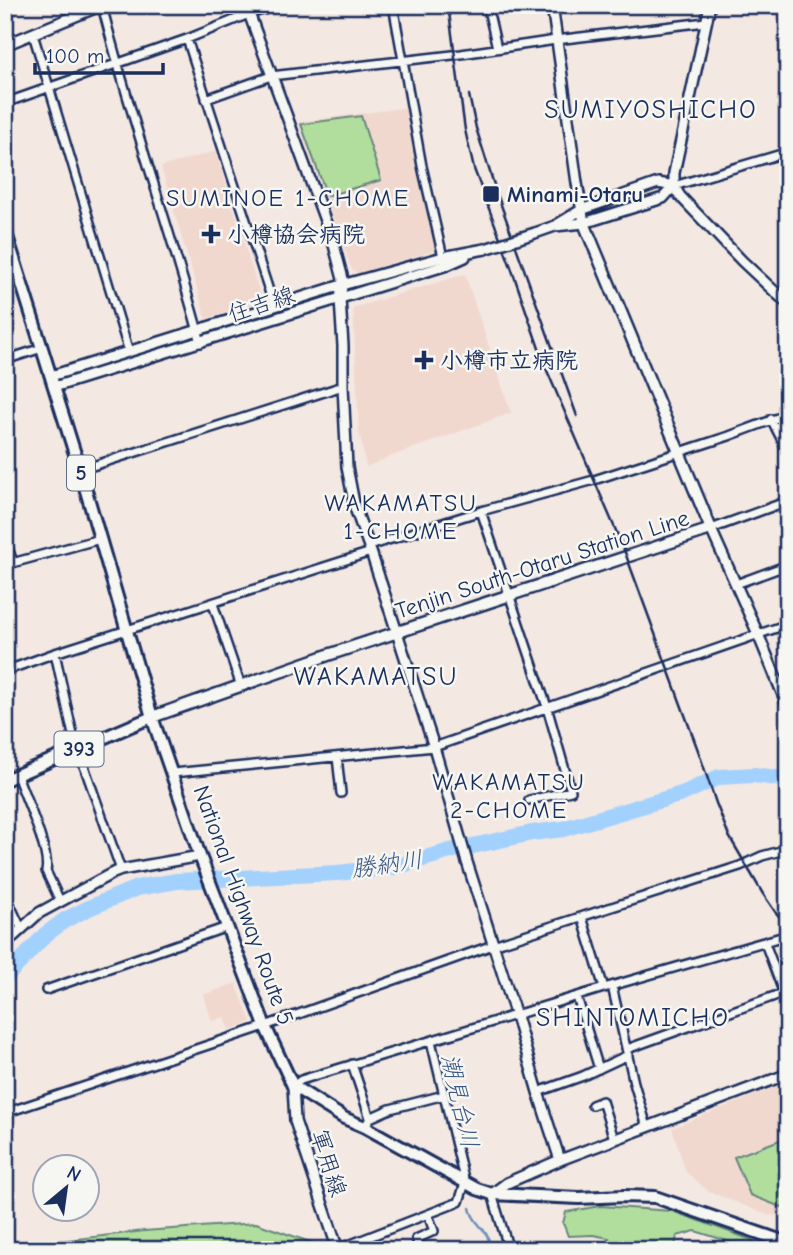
<svg xmlns="http://www.w3.org/2000/svg" width="793" height="1255" viewBox="0 0 793 1255" font-family="'Comic Neue','Klee One',sans-serif">
  <rect width="100%" height="100%" fill="#f4e8e2"/>
  <filter id="ink" filterUnits="userSpaceOnUse"><feTurbulence type="fractalNoise" baseFrequency=".0143" numOctaves="2"/><feDisplacementMap in="SourceGraphic" scale="14" xChannelSelector="R" yChannelSelector="G"/><feConvolveMatrix kernelMatrix="1 2 1 2 8 2 1 2 1" color-interpolation-filters="sRGB"/></filter>
  <g filter="url(#ink)">
    <path fill="#f1d8cf" d="M409 107 436 250 359 273 352 270 298 122Z
      M216 151 262 301 206 319 161 167Z
      M465 274 511 413 392 456 366 467 359 431 353 308Z
      M236 983 251 1022 229 1030 225 1017 212 1021 203 995Z
      M788 1082V1209L778 1216 767 1215 708 1191 686 1172 672 1128Z"/>
    <path fill="#b1de9d" stroke="#66867e" stroke-width="2" d="M361 116 381 180 327 196 301 124Z
      M788 1137V1202L781 1207 750 1195 734 1157Z
      M600 1206 672 1211 752 1240 759 1248 747 1247 695 1231 677 1236 674 1250H601L609 1238 593 1235 568 1236 563 1223 566 1212Z
      M256 1223 313 1243 309 1250H177L135 1242 116 1250H37L52 1242 144 1231Z"/>
    <g fill="none" stroke-linecap="round" stroke-linejoin="round">
      <path stroke="#6d90be" stroke-width="2.5" d="M438 1086 456 1165
        M470 1208C473 1226 492 1229 489 1250"/>
      <path stroke="#a3d1fe" stroke-width="16" d="M5 978 45 935 65 920 91 907 137 888 177 881 337 873 395 867 450 851 532 833 563 829 682 794 719 777 754 775 777 778 788 782"/>
      <g stroke="#1b2f5e" stroke-width="12">
        <path id="minor" d="M102 5C130 119 171 229 201 343
          M393 5 422 166 443 257
          M487 5 497 48
          M33 34 129 352
          M187 39 274 306
          M206 99 271 76 461 54 556 40 706 22
          M5 103 187 39 249 14 281 5
          M674 186 788 152
          M5 360 42 348
          M771 419 788 452
          M80 470 343 386
          M481 511 547 707 571 791 529 800
          M711 529 788 501
          M5 539 13 562
          M369 546 481 511 594 480 729 436 788 414
          M5 565 100 539
          M736 584 788 565
          M213 604 241 686
          M55 653 73 735 121 870
          M5 671 55 653 371 552
          M337 757 341 793
          M173 773 434 747 788 624
          M17 775C24 795 51 853 46 871L60 901
          M5 894 21 928
          M582 917 604 988
          M765 943 788 1005
          M612 986 634 1083 647 1127
          M46 990 227 927
          M577 997 599 1069
          M627 1049 783 993
          M352 1064 370 1118
          M293 1086 301 1080 604 988 788 935
          M538 1092 583 1076 628 1055
          M592 1105 602 1101 614 1139
          M5 1113 265 1026 493 945 740 866 762 856 788 849
          M365 1127 370 1118 390 1109 444 1095
          M492 1194 509 1250
          M338 1249 459 1202 465 1183 431 1041
          M421 1250 416 1239 434 1231 428 1215"/>
      </g>
      <g stroke="#1b2f5e" stroke-width="14">
        <path id="tertiary" d="M246 5 334 245 343 279 340 299 343 346V386L347 467 355 508 371 552 434 747 467 862 516 1016 538 1092 560 1160
          M552 5 577 183 584 223
          M710 5 674 173V186L680 196 742 261 788 304
          M5 45 102 5
          M558 224 581 210 658 183 674 186
          M535 233 555 226 584 223 663 198 674 186
          M51 376 342 285 443 257 485 249
          M54 387 447 265 465 257
          M711 529 758 634 788 707
          M5 944 39 913 111 874 121 870 200 856
          M293 1086 295 1121 338 1250
          M492 1194 507 1183 560 1160 788 1074"/>
      </g>
      <g stroke="#1b2f5e" stroke-width="15">
        <path id="secondary" d="M152 717 328 655 711 529 584 223"/>
      </g>
      <g stroke="#1b2f5e" stroke-width="16">
        <path id="trunk" d="M5 230 80 470 152 717 200 856 265 1026 293 1086 344 1118 365 1127 477 1189 492 1194 579 1198 624 1196 655 1197 788 1243
          M5 780 152 717"/>
      </g>
      <use href="#minor" stroke="#f6f6f2" stroke-width="7"/>
      <use href="#tertiary" stroke="#f6f6f2" stroke-width="9"/>
      <use href="#secondary" stroke="#f6f6f2" stroke-width="10"/>
      <use href="#trunk" stroke="#f6f6f2" stroke-width="10"/>
      <path stroke="#1b2f5e" stroke-width="2.5" d="M448 5 465 130 474 169 511 267 545 366 623 547 699 753 716 803 729 836 763 894 776 913 788 926
        M469 95 476 128 496 191 577 416"/>
      <g stroke="#1b2f5e" stroke-width="14" stroke-linecap="butt">
        <path id="tertiary-bridge" d="M485 249 535 233"/>
      </g>
      <use href="#tertiary-bridge" stroke="#f6f6f2" stroke-width="9"/>
    </g>
  </g>
  <g fill="#1b2f5e" stroke="#f6f6f2" stroke-width="2.5">
    <rect x="482" y="185" width="18" height="18" rx="3.5"/>
    <path d="M207.5 223.5h7v7h7v7h-7v7h-7v-7h-7v-7h7z"/>
    <path d="M420.5 349.5h7v7h7v7h-7v7h-7v-7h-7v-7h7z"/>
  </g>
  <g text-anchor="middle" stroke-width="5" stroke-linejoin="round" paint-order="stroke">
    <g fill="#f6f6f2" stroke="#5d6b8a" stroke-width="2">
      <rect x="67" y="455.5" width="28" height="35" rx="5"/>
      <rect x="54.5" y="731.5" width="49" height="35" rx="5"/>
    </g>
    <g font-size="21" font-weight="bold" fill="#1b2f5e">
      <text x="81" y="480">5</text>
      <text x="79" y="756">393</text>
    </g>
    <g font-size="23" font-weight="bold" fill="#1b2f5e" stroke="#f6f6f2" text-anchor="start">
      <text x="507" y="202">Minami-Otaru</text>
      <text x="227" y="242">小樽協会病院</text>
      <text x="440" y="368">小樽市立病院</text>
    </g>
    <g font-size="23" fill="#1b2f5e" stroke="#f6f6f2">
      <text transform="translate(261 304) rotate(-18)" y="8">住吉線</text>
      <text transform="translate(542 564) rotate(-18)" y="8">Tenjin South-Otaru Station Line</text>
      <text transform="translate(244 905) rotate(70)" y="8">National Highway Route 5</text>
      <text transform="translate(329 1163) rotate(72)" y="8">軍用線</text>
    </g>
    <g font-size="24" letter-spacing="2" fill="#1b2f5e" stroke="#f6f6f2">
      <text x="288" y="206">SUMINOE 1-CHOME</text>
      <text x="401" y="511">WAKAMATSU<tspan x="401" dy="28">1-CHOME</tspan></text>
      <text x="509" y="790">WAKAMATSU<tspan x="509" dy="28">2-CHOME</tspan></text>
    </g>
    <g font-size="24" font-style="italic" fill="#3d5886" stroke="#f6f6f2">
      <text transform="translate(387 864) rotate(-8)" y="8">勝納川</text>
      <text transform="translate(460 1101) rotate(77)" y="8">潮見台川</text>
    </g>
    <g font-size="26" letter-spacing="2" fill="#1b2f5e" stroke="#f6f6f2">
      <text x="651" y="118">SUMIYOSHICHO</text>
      <text x="376" y="685">WAKAMATSU</text>
      <text x="633" y="1026">SHINTOMICHO</text>
    </g>
  </g>
  <rect width="793" height="1255" fill="none" stroke="#f6f6f2" stroke-width="28"/>
  <rect x="14" y="14" width="765" height="1227" fill="none" stroke="#1b2f5e" stroke-width="2.5" filter="url(#ink)"/>
  <g transform="translate(66 1188) rotate(29)"><circle r="33" fill="#f6f6f2" stroke="#9ea6b7" stroke-width="2"/>
  <path d="M0-5L12 26L0 18L-12 26Z" fill="#1b2f5e"/>
  <text y="-10" font-size="19" font-weight="bold" text-anchor="middle" fill="#1b2f5e">N</text>
  </g>
  <path d="M35 63v10h128v-10" fill="none" stroke="#1b2f5e" stroke-width="3.5"/>
  <text x="46" y="63" font-size="21" fill="#1b2f5e" stroke="#f6f6f2" stroke-width="5" paint-order="stroke">100 m</text>
</svg>
